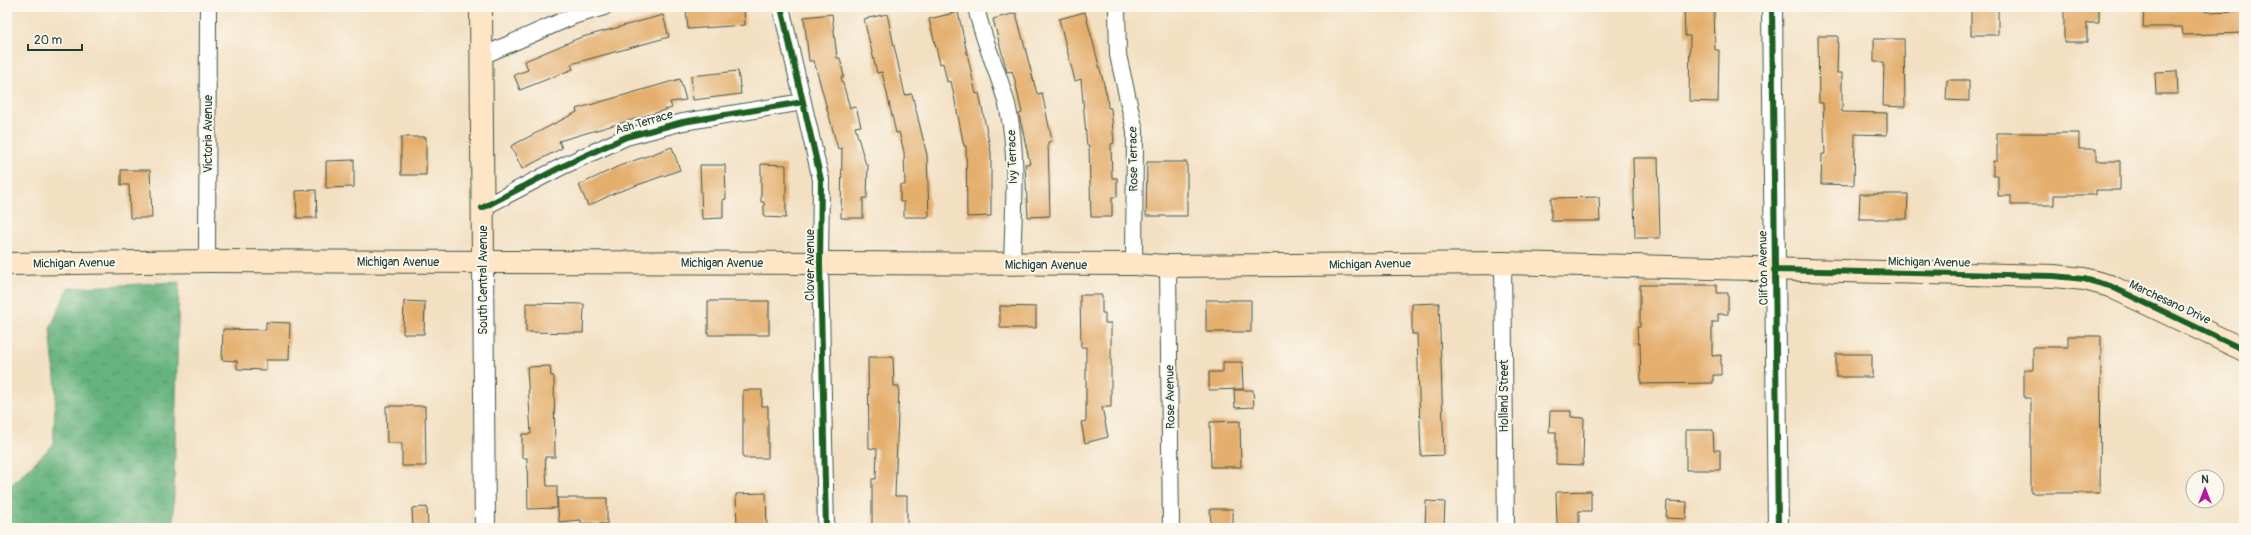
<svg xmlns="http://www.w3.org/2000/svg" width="2251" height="535" viewBox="0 0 2251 535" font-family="Pangolin,sans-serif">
  <defs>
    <pattern id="forest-crowns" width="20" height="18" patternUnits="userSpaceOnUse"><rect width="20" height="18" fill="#66b37e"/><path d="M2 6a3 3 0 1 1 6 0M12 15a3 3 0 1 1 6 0" fill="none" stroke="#539368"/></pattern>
  </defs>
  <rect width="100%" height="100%" fill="#fbf7ec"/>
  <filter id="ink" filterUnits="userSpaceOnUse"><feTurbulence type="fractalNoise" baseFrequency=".025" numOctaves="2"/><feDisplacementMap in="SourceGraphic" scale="8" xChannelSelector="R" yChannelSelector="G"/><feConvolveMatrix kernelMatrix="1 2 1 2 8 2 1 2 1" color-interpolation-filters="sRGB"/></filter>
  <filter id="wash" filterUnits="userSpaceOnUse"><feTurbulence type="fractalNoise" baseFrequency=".012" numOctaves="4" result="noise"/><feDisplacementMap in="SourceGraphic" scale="16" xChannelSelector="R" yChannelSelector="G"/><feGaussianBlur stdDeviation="0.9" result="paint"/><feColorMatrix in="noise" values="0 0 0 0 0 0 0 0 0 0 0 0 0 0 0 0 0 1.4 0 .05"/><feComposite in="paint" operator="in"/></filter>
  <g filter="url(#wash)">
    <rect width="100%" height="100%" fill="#f3e0c3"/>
    <path fill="url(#forest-crowns)" stroke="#427859" d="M179 282 173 528H7V489L53 445 56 388 50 329 68 288Z"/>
    <g id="blocks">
      <path fill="#e4ae6d" d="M701 7H744L745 25 688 29 686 10 701 9Z
        M1684 7H1714L1715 50H1719L1718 102 1689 101 1690 36H1685Z
        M2064 7H2099V23H2087V42H2064Z
        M2144 7H2205V12L2244 11V33L2183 35 2182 27H2143Z
        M1971 8H1998V35H1971Z
        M958 12 976 94 979 93 991 152V216L967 217 966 146H964L951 81 947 82 943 63 940 64 929 19Z
        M1085 12 1107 96 1108 108H1111L1114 143 1111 144 1112 178H1117V197H1112V217H1091L1089 146H1087L1081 79 1075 81 1059 19Z
        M1016 13 1037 94 1042 93 1052 141 1048 142 1050 216 1028 217 1025 164H1030L1019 114 1022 113 1015 81 1012 71 1007 72 993 19Z
        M832 14 837 58H840L844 77H841L850 108 856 107 861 126 855 127 866 165H868L867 198H863V218H841L842 148 838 149 814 61H809L804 17Z
        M887 14 905 95 912 94 927 155 929 217H904V202H900V185H905L904 152 899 132 896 133 882 72 877 73 864 19Z
        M663 15 669 37 571 64 573 69 520 90 514 75 528 70 525 61 579 38Z
        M1818 36H1838L1837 73H1842V112L1887 113V135L1855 134 1854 185 1821 184 1822 154H1825L1823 103H1819Z
        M1874 39H1904L1905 107 1883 106 1884 62H1874Z
        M738 71 741 94 693 100 691 76Z
        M2177 71 2178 94H2156L2155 72Z
        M680 79 686 100 670 102 672 108 559 141 562 148 522 169 511 146 577 112 576 109Z
        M1947 80H1969V101L1946 100Z
        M1997 133H2079V149H2096V161H2120V190H2096V195H2054V205H2011V196H1998V176H1993V161H1997Z
        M401 137H426V175H401Z
        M672 147 680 170 615 193 588 206 579 185 619 166Z
        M1633 158H1658L1660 238H1635Z
        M354 160V187L326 188V161Z
        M1147 162H1187V216H1146Z
        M761 164 786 165V218L764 217V202H761Z
        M700 165H725L726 199 723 200V218L702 219Z
        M121 170H150L152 218H130L129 185H121Z
        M316 190 317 218H297L296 191Z
        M1860 194H1908L1907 219H1859Z
        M1599 197 1600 221H1551V198Z
        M1640 285H1717V293H1728V314H1718V322H1712V356L1721 355V375H1713V383L1641 384 1640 343H1638L1637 327H1640Z
        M1080 295H1102V313H1105V323H1111V407H1102L1108 437 1085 443 1081 422 1086 421V347H1081Z
        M1206 300H1251V332H1206Z
        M404 301 425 302 424 334H403Z
        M708 301H769V335H708Z
        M526 303 584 304 583 333 526 332Z
        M1439 303 1444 455 1421 456 1417 334H1412V304Z
        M1000 306 1036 307V328H1000Z
        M266 322 290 323 289 360H266V370L237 369V361L222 360 223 329 266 330Z
        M2068 336H2101L2100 493H2031V398H2024V370H2033V347H2068Z
        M1836 354H1872V377H1836Z
        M868 357H893L894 386H899L895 496H907V526L872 528V479H876L877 449 869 448Z
        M1223 362H1242L1243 389 1209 390V372H1223Z
        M550 366 551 376H554L555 457H545L547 486H557V508L528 509 527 458H522V434H531L527 367Z
        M743 390H762V406H768V458H743Z
        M1234 390H1253L1254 407 1235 408Z
        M386 406H425L426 466H402V443H387Z
        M1550 411H1571V417L1584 418 1583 465 1556 464V432H1549Z
        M1240 421 1241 467H1211L1210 422Z
        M1686 430H1713L1714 450H1720V470H1686Z
        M1591 491V511H1579V524L1557 525 1556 492Z
        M766 493 767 528H737L736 494Z
        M557 498H607V524L581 523V520L559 522Z
        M1426 501 1445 502 1444 528H1425Z
        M1667 501 1687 502 1686 519 1666 518Z
        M427 507 428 528H413L412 508Z
        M1210 509H1233V528H1211Z"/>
    </g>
  </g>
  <g filter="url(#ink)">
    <use href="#blocks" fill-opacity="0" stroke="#3f5549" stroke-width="1"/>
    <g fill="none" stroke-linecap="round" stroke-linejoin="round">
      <g stroke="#3f5549" stroke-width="18">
        <path id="minor" d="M781 7 821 180 820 264 826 528
          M976 7C983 42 1000 74 1008 109 1019 159 1013 214 1012 265
          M1117 7 1118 55 1135 131 1134 264
          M482 56 576 15 604 7
          M482 208 563 166 626 137 683 122 803 102
          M207 261 208 7
          M1503 263 1506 528
          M1168 266 1171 528"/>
      </g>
      <g stroke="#3f5549" stroke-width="22">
        <path id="tertiary" d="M1772 7 1778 528
          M483 262 485 528"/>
      </g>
      <g stroke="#3f5549" stroke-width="24">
        <path id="secondary" d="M481 7 483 262
          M7 264 207 261 1134 264 1168 266 1503 263 2054 276 2084 279 2110 286 2244 350"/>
      </g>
      <use href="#minor" stroke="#fff" stroke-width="16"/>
      <use href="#tertiary" stroke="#fff" stroke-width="20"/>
      <use href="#secondary" stroke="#fde5c5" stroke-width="22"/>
      <g stroke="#fbf7ec" stroke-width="8">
        <path id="cycleway" d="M781 7 821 180 820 264 826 528
          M1772 7 1778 528
          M482 208 563 166 626 137 683 122 803 102
          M1774 270 2054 276 2084 279 2110 286 2244 350"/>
      </g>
      <use href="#cycleway" stroke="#1b5e20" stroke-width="6"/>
    </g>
  </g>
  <g text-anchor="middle" stroke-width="4" stroke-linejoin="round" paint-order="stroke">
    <g font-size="12" fill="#1f3d34" stroke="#fbf7ec">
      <text transform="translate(644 122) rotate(-16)" y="4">Ash Terrace</text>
      <text transform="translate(208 134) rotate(-90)" y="4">Victoria Avenue</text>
      <text transform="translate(1012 157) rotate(-92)" y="4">Ivy Terrace</text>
      <text transform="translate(1133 159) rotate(-91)" y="4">Rose Terrace</text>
      <text x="398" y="266">Michigan Avenue</text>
      <text transform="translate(1929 262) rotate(1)" y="4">Michigan Avenue</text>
      <text transform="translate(74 263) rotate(-1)" y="4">Michigan Avenue</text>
      <text x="722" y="267">Michigan Avenue</text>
      <text transform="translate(1370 264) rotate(-1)" y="4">Michigan Avenue</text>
      <text transform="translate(810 265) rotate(-90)" y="4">Clover Avenue</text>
      <text x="1046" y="269">Michigan Avenue</text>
      <text transform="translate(1763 268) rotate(-91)" y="4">Clifton Avenue</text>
      <text transform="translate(483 280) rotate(-90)" y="4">South Central Avenue</text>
      <text transform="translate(2170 302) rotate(25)" y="4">Marchesano Drive</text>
      <text transform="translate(1504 396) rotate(-90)" y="4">Holland Street</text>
      <text transform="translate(1170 397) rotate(-91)" y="4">Rose Avenue</text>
    </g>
  </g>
  <rect width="2251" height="535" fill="none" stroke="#fbf7ec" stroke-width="24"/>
  <g transform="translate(2205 489)"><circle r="19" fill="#fbf7ec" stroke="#a3ada2"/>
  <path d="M0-3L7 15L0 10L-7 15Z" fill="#b5179e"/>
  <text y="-6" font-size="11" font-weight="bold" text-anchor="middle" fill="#1f3d34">N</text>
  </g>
  <path d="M28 44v6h54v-6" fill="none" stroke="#1f3d34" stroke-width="2"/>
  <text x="34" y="44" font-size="12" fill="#1f3d34" stroke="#fbf7ec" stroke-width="3" paint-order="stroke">20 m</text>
</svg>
